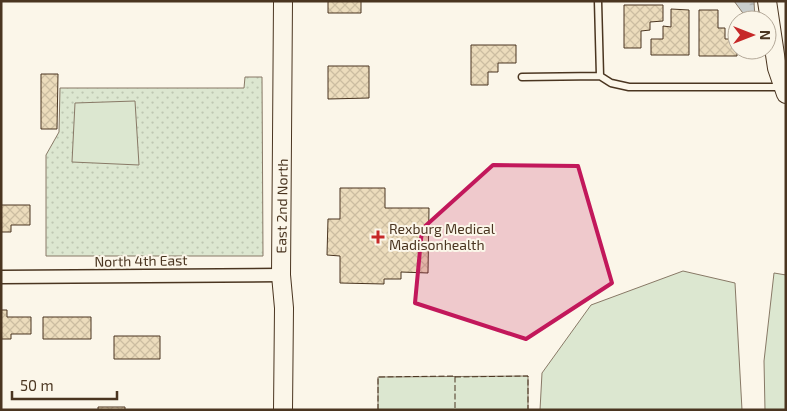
<svg xmlns="http://www.w3.org/2000/svg" width="787" height="411" viewBox="0 0 787 411" font-family="'Exo 2',sans-serif">
  <defs>
    <pattern id="grass-dots" width="8" height="8" patternUnits="userSpaceOnUse" patternTransform="scale(1.25)"><rect width="8" height="8" fill="#dce7d0"/><path d="M2 2h.1M6 6h.1" fill="none" stroke="#bec7b2" stroke-width="1.8" stroke-linecap="round"/></pattern>
    <pattern id="water-ripples" width="26" height="14" patternUnits="userSpaceOnUse" patternTransform="scale(1.25)"><rect width="26" height="14" fill="#c9cecd"/><path d="M2 4q2-2 4 0t4 0M15 11q2-2 4 0t4 0" fill="none" stroke="#a5a8a6"/></pattern>
    <pattern id="building-cross-hatch" width="8" height="8" patternUnits="userSpaceOnUse" patternTransform="scale(1.25)"><rect width="8" height="8" fill="#ecdcbc"/><path d="M0 0l8 8M0 8l8-8" fill="none" stroke="#ccbda1"/></pattern>
  </defs>
  <rect width="100%" height="100%" fill="#fbf6e9"/>
  <path fill="url(#grass-dots)" stroke="#887966" d="M245 77H262L263 256H46V155L59 132 60 88H244Z"/>
  <path fill="#dce7d0" stroke="#887966" d="M135 101 139 165 72 162 75 103Z
    M683 271 735 283 742 410H540L542 373 591 305Z
    M774 273 786 275V410H765L764 361Z
    M528 376V410H378V377Z"/>
  <path fill="url(#water-ripples)" stroke="#887966" d="M734 1H754L755 20H748Z"/>
  <path fill="url(#building-cross-hatch)" stroke="#4a3520" d="M328 1H361V13H328Z
    M624 5H663V21L650 22V30L641 31V48H624Z
    M671 9 689 10V55H651V39H663V26L671 27Z
    M699 10H718V28H725V39H737V56H699Z
    M471 45H516V63H498V72H488V85H471Z
    M328 66H369V98L328 99Z
    M41 74H58L57 129H41Z
    M340 188H385V208H429L428 273 401 272V279H384V284L340 283V256L327 255 328 219H340Z
    M1 205H30V225H11V232H1Z
    M1 310H7V317H31V334H11V339H1Z
    M43 317H91V339H43Z
    M114 336H160V359H114Z
    M98 407H125V410H98Z"/>
  <g fill="none" stroke-linecap="round" stroke-linejoin="round">
    <g stroke="#4a3520" stroke-width="9">
      <path id="lane" d="M598 1 600 76 611 83 629 87H782
        M522 77 600 76"/>
    </g>
    <g stroke="#4a3520" stroke-width="15">
      <path id="street" d="M1 277 281 275"/>
    </g>
    <g stroke="#4a3520" stroke-width="20">
      <path id="secondary" d="M283 1 281 275 284 308 283 410
        M767 1 777 68 786 94"/>
    </g>
    <use href="#lane" stroke="#fbf6e9" stroke-width="6"/>
    <use href="#street" stroke="#fbf6e9" stroke-width="12"/>
    <use href="#secondary" stroke="#fbf6e9" stroke-width="18"/>
    <path stroke="#4a3520" stroke-width="1" stroke-dasharray="6 2.5" stroke-linecap="butt" d="M455 377 528 376V410
      M378 410V377L455 376V410"/>
  </g>
  <path fill="#c2185b" fill-opacity="0.2" stroke="#c2185b" stroke-width="4" stroke-linejoin="round" d="M493 165 578 166 612 283 526 339 415 303 422 229Z"/>
  <path fill="#c62828" stroke="#fbf6e9" stroke-width="2" d="M375.5 229.5h5v5h5v5h-5v5h-5v-5h-5v-5h5z"/>
  <g text-anchor="middle" stroke-width="4" stroke-linejoin="round" paint-order="stroke">
    <g font-size="14" fill="#4a3520" stroke="#fbf6e9">
      <text transform="translate(282 206) rotate(-89)" y="5">East 2nd North</text>
      <text transform="translate(141 261) rotate(-1)" y="5">North 4th East</text>
    </g>
    <g font-size="14" fill="#4a3520" stroke="#fbf6e9" text-anchor="start">
      <text x="389" y="234">Rexburg Medical<tspan x="389" dy="16">Madisonhealth</tspan></text>
    </g>
  </g>
  <rect width="787" height="411" fill="none" stroke="#4a3520" stroke-width="5"/>
  <g transform="translate(752 35) rotate(90)"><circle r="24" fill="#fbf6e9" stroke="#b4a999"/>
  <path d="M0-4L9 19L0 12L-9 19Z" fill="#c62828"/>
  <text y="-8" font-size="14" font-weight="bold" text-anchor="middle" fill="#4a3520">N</text>
  </g>
  <path d="M12 391v8h105v-8" fill="none" stroke="#4a3520" stroke-width="2.5"/>
  <text x="20" y="391" font-size="15" fill="#4a3520" stroke="#fbf6e9" stroke-width="4" paint-order="stroke">50 m</text>
</svg>
